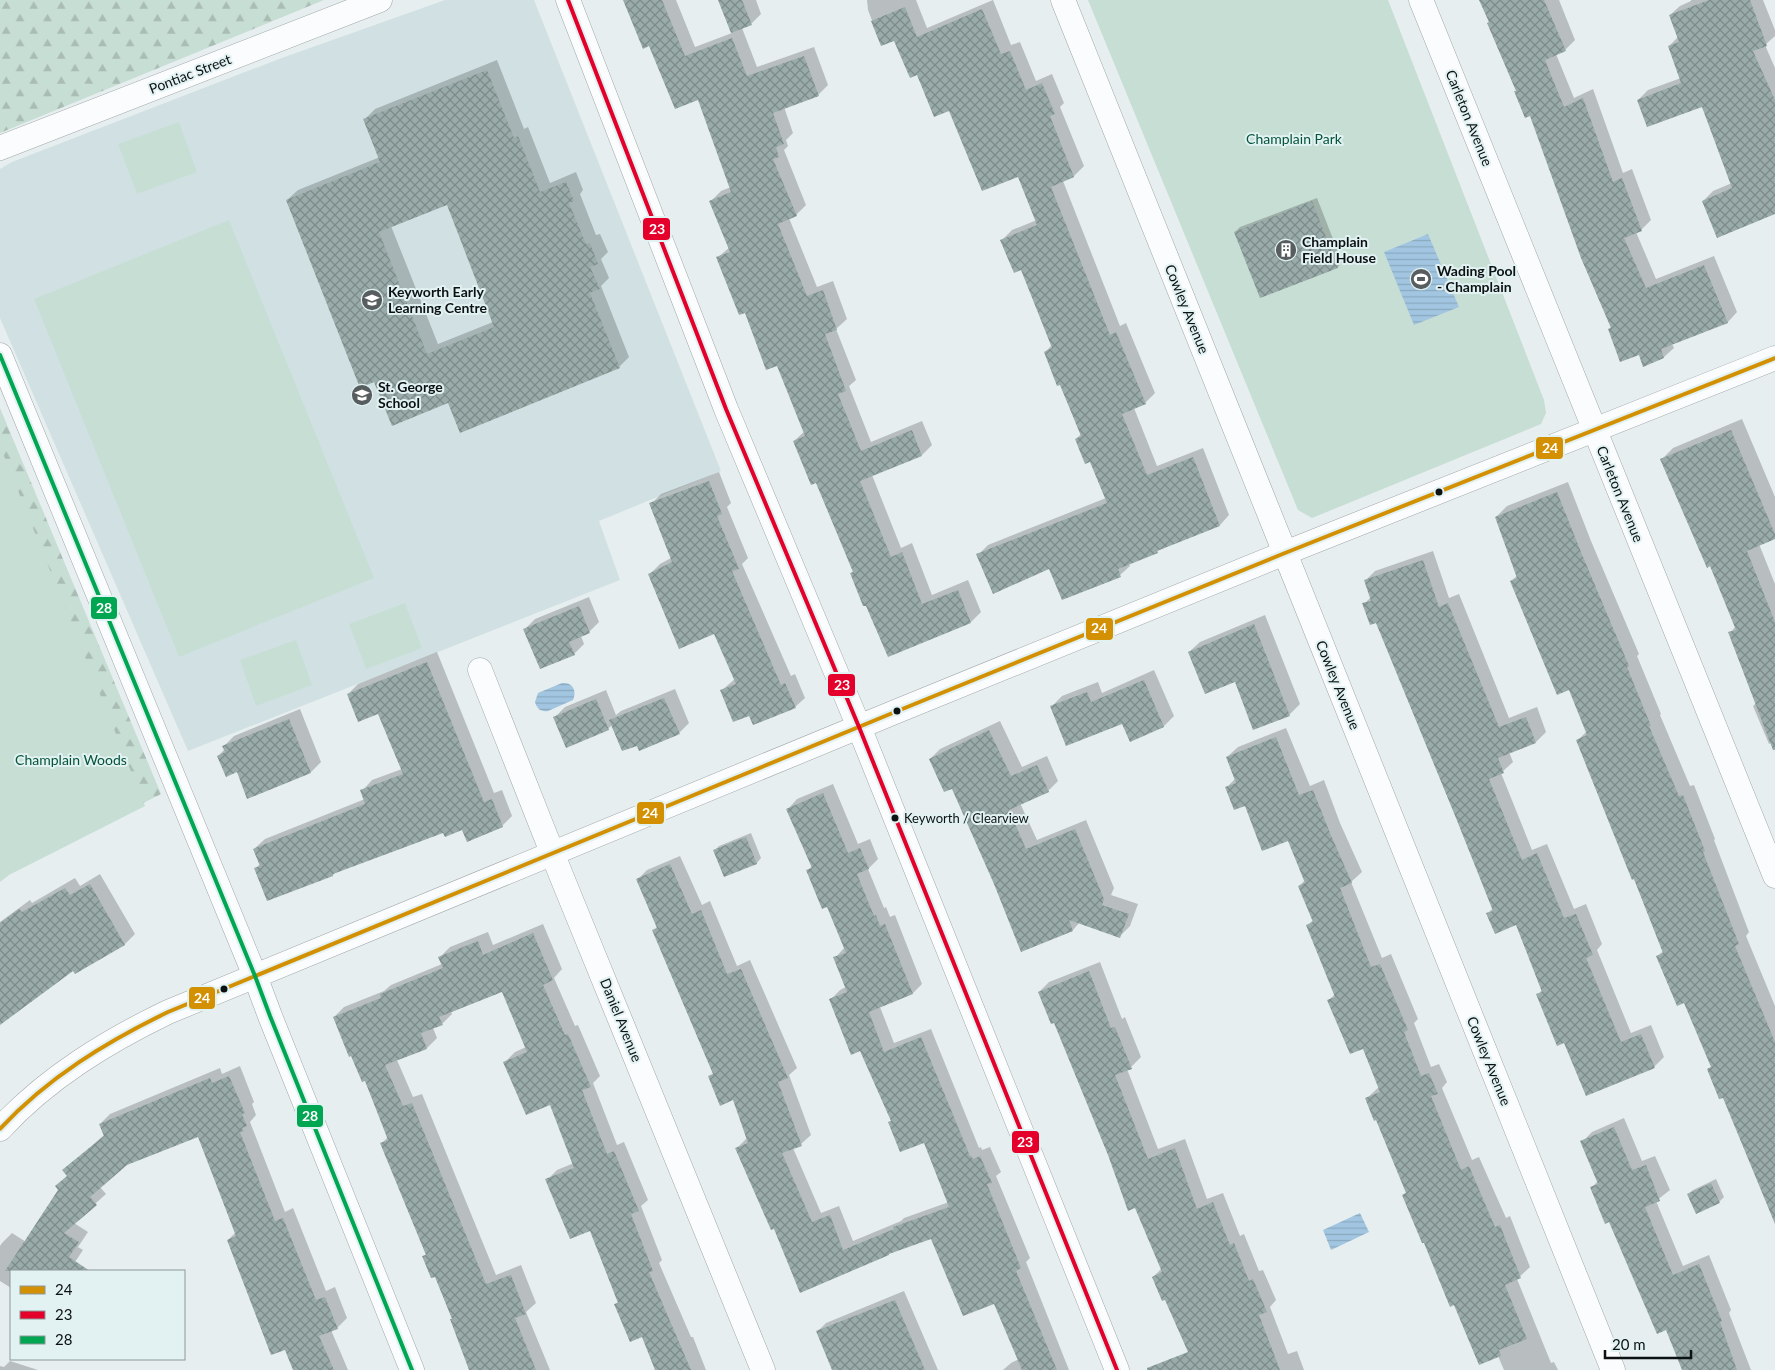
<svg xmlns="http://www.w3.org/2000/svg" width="1775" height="1370" viewBox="0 0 1775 1370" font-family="Lato,sans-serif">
  <defs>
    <pattern id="forest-firs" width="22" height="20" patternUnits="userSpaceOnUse" patternTransform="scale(1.25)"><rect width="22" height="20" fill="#c7ded4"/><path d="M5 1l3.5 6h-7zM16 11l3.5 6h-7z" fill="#aabdb5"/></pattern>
    <pattern id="water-rules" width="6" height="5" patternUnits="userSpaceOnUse" patternTransform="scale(1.25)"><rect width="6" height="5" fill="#a2c6e1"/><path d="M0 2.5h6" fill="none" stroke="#8aa9c0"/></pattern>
    <pattern id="building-cross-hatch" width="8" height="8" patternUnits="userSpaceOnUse" patternTransform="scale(1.25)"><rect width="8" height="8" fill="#9aacaa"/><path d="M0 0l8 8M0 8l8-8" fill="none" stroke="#7c8b89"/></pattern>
  </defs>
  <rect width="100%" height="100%" fill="#e6eeef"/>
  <path fill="#d1e1e3" d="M445 0H534L721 471 599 521 620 580 188 751 0 318V169L12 162 279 59Z"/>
  <path fill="url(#forest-firs)" d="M0 0H324L0 133Z
    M0 408 161 794 0 876Z"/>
  <path fill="#c7ded4" d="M1088 0H1388L1544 400 1546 413 1541 424 1312 518 1298 510Z
    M179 122 197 172 137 194 118 144Z
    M229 220 374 578 179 657 34 299Z
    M0 446 145 806 9 875 0 882Z
    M405 603 422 648 366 669 349 624Z
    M296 640 312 685 256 706 240 660Z"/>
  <path fill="url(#water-rules)" d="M1428 234 1459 307 1414 325 1384 252Z
    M562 683C573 682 577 691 573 700L548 711C541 712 537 709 535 702L538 693Z
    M1360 1213 1369 1232 1331 1250 1323 1230Z"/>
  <path fill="#0003" fill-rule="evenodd" d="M624 0H676L695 47 732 33 720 0H756L761 14 751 24 742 28 757 67 814 47 828 85 818 95 784 107 793 133 786 140 788 146 784 150 806 205 796 215 789 218 817 287 833 281 847 319 836 329 856 380 849 386 871 442 922 421 932 445 922 455 872 475 901 548 912 543 932 595 968 580 981 612 971 622 888 656 852 573 854 571 817 481 794 441 805 431 778 365 746 311 717 258 730 247 711 201 721 191 731 187 699 98 650 45Z
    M867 0H916L927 28 993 0 1011 45 1020 42 1036 81 1052 74 1064 103 1060 107 1084 166 1074 176 1063 181 1120 326 1126 323 1155 393 1145 403 1134 408 1157 466 1203 448 1229 515 1220 525 1161 548 1157 552 1129 564 1130 566 1120 575 1050 568 978 555 988 545 1106 498 1091 460 1076 439 1081 434 1061 383 1045 352 1052 345 1022 268 1002 240 1012 230 1037 220 1019 175 949 109 918 74 895 39 881 44 868 10Z
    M1480 0H1559L1575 40 1565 50 1556 54 1574 98 1593 89 1623 173 1632 169 1651 220 1641 230 1636 232 1656 279 1714 256 1737 312 1728 322 1672 344 1674 348 1664 357 1640 353 1609 329 1612 326 1531 114 1517 90Z
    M1691 0H1763L1775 30V36L1765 45 1775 68V213L1703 201 1713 191 1732 183 1702 106 1638 100 1648 90 1681 78 1669 46 1678 37 1670 15 1680 6 1691 1Z
    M497 60 524 129 528 127 550 183 576 172 583 190 580 194 596 235 600 234 608 252 601 259 609 278 601 286 629 357 619 367 449 402 375 380 287 200 298 190 380 157 365 119 375 109ZM448 203 493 322 438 344 391 226Z
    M1317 198 1342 262 1338 267 1235 232 1240 227Z
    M1742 419 1775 497V538L1759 544 1775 584V741L1769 744 1753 706 1756 703 1730 633 1736 626 1711 565 1662 459 1673 448Z
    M719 472 731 503 727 507 748 558 742 564 791 676 795 674 805 698 795 707 722 690 735 679 715 633 650 574 660 564 671 558 651 504 661 494Z
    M1568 482 1591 541 1639 654 1637 656 1661 714 1660 715 1690 786 1694 785 1715 839 1714 840 1749 932 1746 936 1775 1006V1223L1724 1096 1709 1069 1712 1066 1685 1001 1658 956 1663 951 1578 740 1587 731 1570 689 1511 581 1518 575 1496 517 1507 506Z
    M1433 551 1449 598 1459 594 1509 718 1537 707 1546 732 1536 742 1509 752 1513 762 1501 773 1532 850 1547 844 1574 909 1586 904 1602 944 1597 950 1631 1033 1651 1025 1664 1057 1654 1067 1565 1041 1537 995 1543 989 1516 923 1488 913 1493 908 1376 621 1364 604 1371 597 1365 581 1375 571Z
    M589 597 599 622 589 632 581 636 584 644 574 654 525 629 535 619Z
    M1265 615 1300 704 1289 715 1189 652 1200 642Z
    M437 652 494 793 502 790 512 816 502 826 444 831 336 872 333 875 256 868 260 864 254 849 265 839 365 799 362 791 372 780 402 769 379 713 348 694 358 684Z
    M1154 670 1174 716 1164 726 1130 740 1122 722 1052 706 1062 696 1098 682 1102 693Z
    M675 689 689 723 679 733 637 744 612 725 608 729 555 717 565 707 606 690 616 715 621 711Z
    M300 709 321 762 311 772 248 797 237 771 218 756 225 749 224 746 234 736Z
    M1000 721 1022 767 1047 756 1058 781 1048 791 1020 803 1037 840 1086 820 1114 888 1111 895 1138 904 1130 926 1120 936 1080 922 1073 930 1022 950 995 883 952 787 930 759 940 749Z
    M1286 728 1310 786 1324 780 1340 823 1362 872 1351 882 1382 958 1391 954 1418 1019 1414 1023 1431 1067 1439 1064 1447 1082 1442 1088 1472 1160 1479 1157 1506 1218 1510 1216 1530 1267 1517 1279 1551 1363 1554 1362 1558 1370H1504L1498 1356 1455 1304 1403 1195 1407 1192 1376 1119 1366 1099 1379 1087 1363 1047 1329 1000 1335 994 1308 925 1313 920 1299 886 1305 880 1289 840 1226 788 1236 778 1227 757 1238 747Z
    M833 784 858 844 870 839 878 859 868 869 884 908 886 907 890 917 895 915 922 984 913 993 880 1007 894 1043 931 1029 979 1148 981 1147 982 1150 990 1147 1001 1172 996 1176 1030 1258 1026 1262 1069 1370H1003L1011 1363 1019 1359 995 1303 932 1238 891 1252 800 1291 774 1227 737 1148 747 1138 734 1099 710 1077 714 1073 654 930 658 926 638 879 647 870 680 856 702 905 710 901 737 966 750 960 797 1068 789 1075 811 1135 801 1144 793 1148 821 1213 839 1206 853 1241 901 1221 904 1218 949 1202 924 1141 892 1121 861 1050 830 1000 840 990 846 987 835 958 845 947 828 905 808 870 812 866 788 809 797 799Z
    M751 833 761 858 757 863 724 876 714 851 719 846Z
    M100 874 135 934 125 944 76 972 74 969 0 1024V922L30 900 32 903 75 878 80 886Z
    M543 924 562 969 554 978 575 1026 578 1025 600 1076 593 1083 617 1145 624 1142 648 1200 641 1206 662 1260 659 1263 691 1337H693L706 1370H656L642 1335 615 1305 619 1301 590 1229 547 1180 557 1170 574 1163 550 1103 505 1062 515 1052 526 1047 502 991 451 1012 452 1014 442 1024 433 1028 437 1038 427 1048 397 1060 413 1097 422 1094 496 1275 521 1265 536 1303 526 1312 550 1370H471L436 1275 423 1257 426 1254 382 1143 388 1137 366 1079 334 1017 344 1007 384 991 391 985 442 964 440 957 450 947 488 932 493 945Z
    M1100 962 1122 1019 1125 1017 1141 1057 1131 1067 1127 1069 1158 1149 1185 1139 1207 1199 1223 1193 1240 1236 1244 1234 1259 1271 1263 1270 1276 1300 1270 1307 1288 1354 1297 1351 1304 1370H1193L1189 1351 1166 1298 1153 1277 1162 1268 1136 1206 1109 1155 1054 1021 1039 992 1049 982Z
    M240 1066 254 1102 252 1104 256 1115 250 1122 285 1212 293 1208 326 1291 335 1287 347 1318 337 1328 331 1330 348 1370H294L285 1349 228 1240 235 1233 199 1135 126 1164 100 1187 106 1194 74 1223 88 1232 78 1247 83 1250 69 1271H11V1288L0 1281V1246L2 1243 12 1233 26 1242 68 1175 64 1170 104 1135 100 1124 110 1114 220 1068 222 1074Z
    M1624 1118 1642 1161 1655 1156 1670 1190 1656 1201 1683 1266 1709 1255 1731 1310 1729 1313 1751 1370H1683L1667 1328 1591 1188 1598 1181 1582 1142 1592 1132Z
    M1716 1179 1724 1197 1719 1202 1688 1194 1693 1190Z
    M904 1291 938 1370H833L817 1332 826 1323Z
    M10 1361 38 1370H0V1366L4 1367Z"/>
  <path fill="url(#building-cross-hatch)" fill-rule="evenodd" d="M623 0H662L685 56 732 38 747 76 804 56 819 96 773 113 784 144 776 147 779 157 773 159 797 216 778 224 807 296 823 290 837 330 825 334 846 391 838 394 861 451 912 430 922 456 860 481 891 557 902 552 922 604 958 590 971 623 888 657 866 606H863L850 573 853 572 816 483 811 485 793 441 805 436 777 366 766 370 745 313 739 315 716 257 730 252 709 201 731 192 698 100 675 109 649 46 643 49Z
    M718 0H742L752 25 731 33Z
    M1479 0H1544L1566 51 1545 60 1564 107 1583 98 1613 182 1622 178 1642 231 1624 238 1646 288 1704 265 1728 323 1661 349 1664 358 1643 367 1639 355 1620 362 1608 329 1611 328 1581 258 1530 116 1525 118 1514 91H1516L1487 23 1489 22Z
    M1709 0H1750L1767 46 1753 51 1775 100V214L1717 238 1702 201 1732 188 1702 107 1647 127 1637 100 1681 83 1668 46 1679 42 1669 15Z
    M905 7 917 37 982 9 1001 54 1010 51 1026 90 1042 83 1055 114 1050 116 1074 177 1051 187 1110 335 1116 332 1146 404 1122 414 1147 475 1193 457 1220 526 1157 551 1158 553 1118 569 1121 577 1062 600 1049 569 993 594 976 554 1107 503 1090 462 1085 464 1075 439 1081 436 1060 385 1057 386 1044 352 1052 348 1021 270 1014 273 1000 240 1037 225 1018 177 982 191 949 111 934 117 917 75 910 78 894 41 881 46 871 21Z
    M487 70 514 138 518 136 540 192 566 182 574 201 569 203 586 244 590 243 598 264 590 267 600 289 590 293 620 368 460 433 448 403 392 426 374 382 360 388 286 200 380 162 363 119ZM447 205 494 327 427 354 379 232Z
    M1312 201 1338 268 1260 298 1234 232Z
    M1731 430 1775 534V539L1747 551 1775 622V750H1773L1728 632 1736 630 1710 566 1707 568 1660 459Z
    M709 481 722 514 717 516 739 569 732 571 781 685 785 683 796 708 753 725 749 716 733 722 720 690 736 684 714 634 679 649 648 574 672 562 649 503Z
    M1557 492 1581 552 1629 666 1627 667 1651 726H1649L1679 796 1683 795 1705 851 1703 852 1739 944 1735 946 1775 1042V1224L1723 1098 1719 1099 1707 1069 1711 1067 1684 1003 1677 1006 1656 956 1663 953 1634 879 1632 880 1576 740 1587 735 1569 690 1557 695 1510 581 1517 578 1495 517Z
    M1423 560 1439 607 1448 603 1499 727 1526 717 1536 743 1498 758 1504 773 1489 779 1522 860 1537 853 1564 918 1576 914 1593 955 1586 958 1621 1042 1641 1034 1655 1068 1586 1096 1564 1043 1557 1046 1536 994 1542 992 1516 925 1495 934 1486 913 1493 911 1456 818 1376 623 1370 625 1362 603 1371 601 1364 580Z
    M579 606 590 633 569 642 575 655 540 669 523 629Z
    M1254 624 1290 716 1253 730 1235 682 1205 694 1188 652Z
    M427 662 484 802 492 799 503 827 467 842 462 830 445 837 443 833 333 874V876L267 901 254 868 260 866 253 849 365 804 360 790 403 774 378 714 358 722 347 694Z
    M1144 680 1164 727 1130 742 1122 724 1066 746 1050 706 1087 692 1091 702Z
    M664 698 680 734 639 751 637 746 622 751 609 720Z
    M596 699 609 730 566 748 553 717Z
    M289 719 311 773 247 799 237 772 226 777 217 756 225 752 222 746Z
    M989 730 1011 776 1037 765 1049 792 1009 810 1026 849 1075 829 1104 899 1102 905 1129 914 1120 938 1069 920 1073 931 1021 952 994 884 952 789 944 792 929 759Z
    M1276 737 1299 795 1313 790 1330 833 1352 883 1340 888 1371 967 1380 964 1408 1030 1404 1032 1421 1076 1429 1073 1438 1094 1431 1096 1461 1170 1469 1166 1495 1227 1500 1225 1521 1278 1505 1285 1527 1339 1499 1350 1501 1356 1479 1365 1454 1305 1450 1307 1424 1243H1422L1402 1195 1406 1193 1376 1120 1374 1121 1365 1098 1380 1092 1363 1049 1350 1054 1327 1000 1335 997 1306 925 1313 922 1298 886 1305 883 1288 841 1262 851 1245 806 1234 810 1225 787 1236 783 1226 757Z
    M823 793 848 853 860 848 869 869 857 874 874 916 876 915 880 926 885 924 913 994 869 1012 884 1052 921 1037 970 1156H971L973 1159 980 1156 992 1183 987 1184 1021 1268 1016 1271 1057 1370H1022L994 1304 963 1316 931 1239 889 1254V1255L800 1293 774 1229 771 1230 735 1148 748 1143 733 1100 720 1106 708 1076 713 1074 652 930 657 928 636 879 670 864 692 914 701 910 727 974 741 969 788 1078 778 1082 802 1146 782 1153 812 1222 830 1215 843 1250 894 1229 893 1227 949 1207 924 1143 900 1152 888 1122 891 1121 860 1051 851 1055 829 999 847 992 833 957 846 953 827 907 822 909 806 870 812 868 786 809Z
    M746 837 757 864 724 877 713 850Z
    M90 884 125 945 75 974 73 971 0 1025V923L19 909 22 912 65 888 70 895Z
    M533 933 553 980 543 985 565 1035 568 1034 591 1087 582 1090 607 1154 614 1151 639 1211 631 1214 653 1271 649 1272 691 1370H655L642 1337 630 1342 614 1304 618 1303 590 1231 570 1239 545 1179 574 1168 550 1105 526 1115 503 1062 527 1052 502 992 439 1017 443 1025 421 1033 427 1049 385 1065 403 1106 412 1103 486 1284 511 1275 526 1314 515 1318 536 1370H469L450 1319H452L435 1277 431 1278 422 1256 426 1255 380 1143 388 1140 365 1081 362 1082 351 1056 349 1057 333 1017 381 998 380 994 443 968 438 957 478 941 483 955Z
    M1089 971 1111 1028 1115 1027 1132 1069 1115 1075 1148 1159 1175 1148 1197 1209 1213 1202 1230 1245 1234 1243 1249 1281 1253 1279 1267 1312 1259 1315 1280 1370H1147V1368L1188 1352 1165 1300 1162 1301 1152 1277 1162 1272 1135 1208 1128 1211 1108 1155 1054 1023 1051 1024 1038 992Z
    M229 1076 245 1113 242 1114 247 1126 242 1128 244 1131 240 1132 275 1221 283 1218 316 1300 325 1297 338 1329 319 1336 334 1370H293L285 1350 271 1355 227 1240 236 1236 198 1137 127 1165 90 1197 97 1205 64 1233 79 1242 69 1257 90 1271H5L58 1190 55 1186 67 1176 62 1170 104 1136 99 1124 210 1078 212 1083Z
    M1614 1127 1632 1170 1646 1165 1660 1201 1645 1207 1673 1275 1699 1264 1722 1321 1720 1322 1737 1370H1682L1666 1330 1657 1334 1609 1222 1605 1224 1590 1187 1598 1184 1580 1141Z
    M1711 1183 1720 1203 1696 1214 1687 1194Z
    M895 1300 925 1370H832L816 1331Z"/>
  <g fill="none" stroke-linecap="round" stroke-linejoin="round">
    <g stroke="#a2a8a9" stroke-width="25">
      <path id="street" d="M568 0 726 409 859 727 1117 1370
        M1063 0 1613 1370
        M1421 0 1775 876
        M0 148 380 0
        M0 355 255 976 270 1016 412 1370
        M480 670 561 875 763 1370
        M0 1129C47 1078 106 1042 168 1012L895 712 1285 553 1775 358"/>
    </g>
    <use href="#street" stroke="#fbfcfd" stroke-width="24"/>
    <g stroke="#e2f2f3" stroke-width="8">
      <path id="bus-1" d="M0 1129C47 1078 106 1042 168 1012L895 712 1285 553 1775 358"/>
    </g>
    <g stroke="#e2f2f3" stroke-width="8">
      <path id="bus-2" d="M568 0 726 409 859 727 1117 1370"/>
    </g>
    <g stroke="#e2f2f3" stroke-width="8">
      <path id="bus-3" d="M0 355 255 976 270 1016 412 1370"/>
    </g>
    <use href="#bus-1" stroke="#d49003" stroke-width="4"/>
    <use href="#bus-2" stroke="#e4002b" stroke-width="4"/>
    <use href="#bus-3" stroke="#00a651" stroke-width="4"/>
  </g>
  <defs>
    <g id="building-disc" transform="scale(1.125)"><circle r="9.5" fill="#585e5f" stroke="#e2f2f3"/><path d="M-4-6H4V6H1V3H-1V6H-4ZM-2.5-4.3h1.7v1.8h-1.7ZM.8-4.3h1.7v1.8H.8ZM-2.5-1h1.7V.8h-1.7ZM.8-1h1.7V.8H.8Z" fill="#fff"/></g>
    <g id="stadium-disc" transform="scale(1.125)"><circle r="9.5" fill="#585e5f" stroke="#e2f2f3"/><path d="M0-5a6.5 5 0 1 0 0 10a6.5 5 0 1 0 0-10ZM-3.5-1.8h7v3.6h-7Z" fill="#fff"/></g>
    <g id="school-disc" transform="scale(1.125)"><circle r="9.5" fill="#585e5f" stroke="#e2f2f3"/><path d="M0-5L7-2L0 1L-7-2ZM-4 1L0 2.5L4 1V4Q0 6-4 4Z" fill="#fff"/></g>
  </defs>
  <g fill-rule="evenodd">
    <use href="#building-disc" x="1286" y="250"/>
    <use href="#stadium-disc" x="1421" y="279"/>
    <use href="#school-disc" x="372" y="300"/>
    <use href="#school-disc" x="362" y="395"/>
  </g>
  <g fill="#0c1112" stroke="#e2f2f3" stroke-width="2">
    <circle cx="1439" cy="492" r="4.5"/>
    <circle cx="897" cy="711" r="4.5"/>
    <circle cx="895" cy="818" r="4.5"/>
    <circle cx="224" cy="989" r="4.5"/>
  </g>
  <g text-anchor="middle" stroke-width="4" stroke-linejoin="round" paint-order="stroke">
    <g font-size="13" fill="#0c1112" stroke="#e2f2f3" text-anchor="start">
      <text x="904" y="823">Keyworth / Clearview</text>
    </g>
    <g font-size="14" fill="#0c1112" stroke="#e2f2f3">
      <text transform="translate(190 74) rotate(-21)" y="5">Pontiac Street</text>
      <text transform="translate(1469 118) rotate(68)" y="5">Carleton Avenue</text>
      <text transform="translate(1187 309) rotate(68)" y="5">Cowley Avenue</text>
      <text transform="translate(1620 494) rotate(68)" y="5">Carleton Avenue</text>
      <text transform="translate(1338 685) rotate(68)" y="5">Cowley Avenue</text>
      <text transform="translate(621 1020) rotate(68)" y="5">Daniel Avenue</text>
      <text transform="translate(1489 1061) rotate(68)" y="5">Cowley Avenue</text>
    </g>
    <g font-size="14" fill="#055438" stroke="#e2f2f3">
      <text x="1294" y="144">Champlain Park</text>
      <text x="71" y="765">Champlain Woods</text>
    </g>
    <g font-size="14" font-weight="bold" fill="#0c1112" stroke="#e2f2f3" text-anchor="start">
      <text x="1302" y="247">Champlain<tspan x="1302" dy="16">Field House</tspan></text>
      <text x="1437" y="276">Wading Pool<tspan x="1437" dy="16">- Champlain</tspan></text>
      <text x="388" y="297">Keyworth Early<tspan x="388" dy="16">Learning Centre</tspan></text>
      <text x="378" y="392">St. George<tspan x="378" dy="16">School</tspan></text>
    </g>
  </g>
  <g stroke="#e2f2f3" stroke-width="2">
    <rect x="642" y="217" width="29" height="24" rx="5" fill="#e4002b"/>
    <rect x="1535" y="436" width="29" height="24" rx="5" fill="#d49003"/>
    <rect x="90" y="596" width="28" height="24" rx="5" fill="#00a651"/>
    <rect x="1085" y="617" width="29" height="24" rx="5" fill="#d49003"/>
    <rect x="827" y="673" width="29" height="24" rx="5" fill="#e4002b"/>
    <rect x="636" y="801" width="29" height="24" rx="5" fill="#d49003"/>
    <rect x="188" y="986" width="28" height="24" rx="5" fill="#d49003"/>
    <rect x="296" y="1104" width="28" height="24" rx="5" fill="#00a651"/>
    <rect x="1011" y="1130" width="29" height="24" rx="5" fill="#e4002b"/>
  </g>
  <g font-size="14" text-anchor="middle" font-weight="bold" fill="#fff">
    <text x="657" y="234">23</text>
    <text x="1550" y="453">24</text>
    <text x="104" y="613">28</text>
    <text x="1099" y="633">24</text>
    <text x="842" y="690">23</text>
    <text x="650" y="818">24</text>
    <text x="202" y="1003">24</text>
    <text x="310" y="1121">28</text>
    <text x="1025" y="1147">23</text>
  </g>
  <rect x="10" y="1270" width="175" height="90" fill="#e2f2f3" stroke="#8c9899"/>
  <rect x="20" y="1286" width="25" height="8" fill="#d49003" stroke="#8c9899"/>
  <text x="55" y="1295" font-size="15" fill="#0c1112">24</text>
  <rect x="20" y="1311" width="25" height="8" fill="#e4002b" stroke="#8c9899"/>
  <text x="55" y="1320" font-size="15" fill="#0c1112">23</text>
  <rect x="20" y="1336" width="25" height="8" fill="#00a651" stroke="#8c9899"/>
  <text x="55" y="1345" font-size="15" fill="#0c1112">28</text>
  <path d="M1605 1350v8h86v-8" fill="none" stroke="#0c1112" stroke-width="2.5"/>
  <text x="1612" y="1350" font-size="15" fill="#0c1112" stroke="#e2f2f3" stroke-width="4" paint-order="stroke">20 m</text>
</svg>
